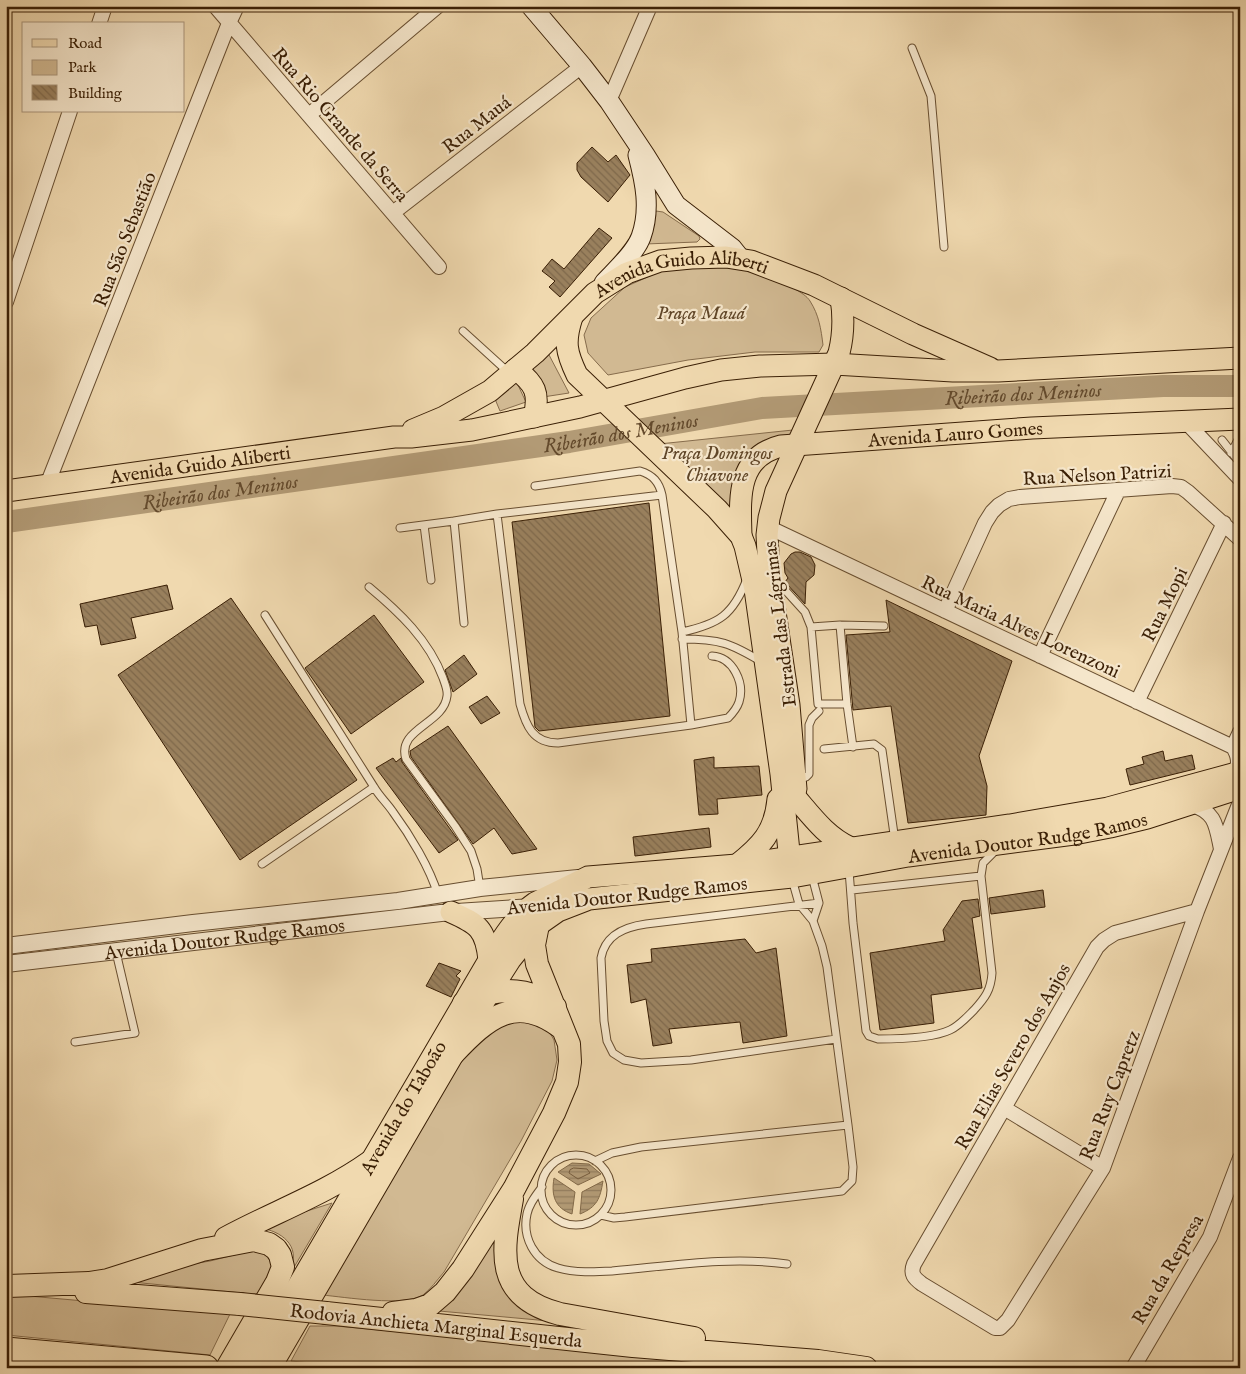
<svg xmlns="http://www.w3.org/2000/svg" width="1246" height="1374" viewBox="0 0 1246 1374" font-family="'IM FELL English',serif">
  <defs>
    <pattern id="water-rules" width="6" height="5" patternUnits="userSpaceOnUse" patternTransform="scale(1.25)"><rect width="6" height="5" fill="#b29a75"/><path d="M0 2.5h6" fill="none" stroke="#927d5e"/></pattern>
    <pattern id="building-back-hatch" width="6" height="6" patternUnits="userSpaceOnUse" patternTransform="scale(1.25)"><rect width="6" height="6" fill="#99805d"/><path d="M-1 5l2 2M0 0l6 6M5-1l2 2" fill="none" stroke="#7e684b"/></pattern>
  </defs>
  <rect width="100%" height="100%" fill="#f0d9af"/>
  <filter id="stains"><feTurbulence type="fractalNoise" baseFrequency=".004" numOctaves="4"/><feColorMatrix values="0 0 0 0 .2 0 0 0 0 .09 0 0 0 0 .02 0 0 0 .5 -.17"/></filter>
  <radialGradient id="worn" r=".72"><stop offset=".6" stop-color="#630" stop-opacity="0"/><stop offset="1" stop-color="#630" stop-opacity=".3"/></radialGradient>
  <path fill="#d1b992" stroke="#866c4c" d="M656 211 663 212 699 236 700 239 697 242 645 244 651 231Z
    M697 266C732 267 765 270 795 289 800 292 807 296 810 301 819 315 821 329 823 345L819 352H755L688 360 608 375 588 353 584 335 591 318 625 287 661 271Z
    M548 353 569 393 543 397 528 371Z
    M516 381 526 402 500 411 495 399Z
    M793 430 790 436 776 440 733 510 659 444Z
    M528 1019 550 1033 554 1040 557 1060 552 1081 521 1141 444 1272C437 1280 431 1289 423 1295 404 1307 345 1297 322 1295L458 1064 488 1029Z
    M332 1203 277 1296C282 1285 291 1272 293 1261 297 1239 271 1227 254 1228Z
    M498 1227V1260L571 1323 428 1310Z
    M262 1248 275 1265 260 1293 252 1294 122 1281 163 1269 210 1261Z
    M6 1294 230 1314 210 1355 6 1335Z
    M310 1326H336L794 1368H360L291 1361Z"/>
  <path fill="url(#water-rules)" stroke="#826948" d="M572 1163 589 1164 601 1174 578 1185 558 1172Z
    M554 1178 575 1192 572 1214C555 1208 551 1196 554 1178Z
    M603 1181C600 1199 597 1207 580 1214L582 1192Z"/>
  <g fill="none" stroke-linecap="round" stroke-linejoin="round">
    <path stroke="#765c3d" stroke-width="1" d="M574 1168 587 1169 590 1173 578 1179 569 1173 570 1170Z"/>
    <path stroke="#b29a75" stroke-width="22" id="s1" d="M6 522 569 442 762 408 1163 386H1240"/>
  </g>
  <path fill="url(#building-back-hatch)" stroke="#3a1f05" d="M592 147 608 162 616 155 630 175 608 202 581 177 577 170V163Z
    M599 228 612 238 560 297 549 287 555 281 542 271 552 259 564 269Z
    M649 503 670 716 539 731 535 727 512 522Z
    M795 552H800L811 557 815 565 814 575 806 582 805 604 785 582 788 578 785 573 784 563 791 554Z
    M167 585 173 609 131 618 136 638 101 645 97 625 85 627 80 604Z
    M231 598 357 780 240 860 118 675Z
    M886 600 1012 661 979 756 987 786 986 815 908 823 891 706 853 710 846 635 890 632Z
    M374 615 424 682 351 734 305 668Z
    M464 655 477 674 453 692 445 670Z
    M487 696 500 713 481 724 469 707Z
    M448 726 537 849 512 854 494 828 473 844 411 757 410 751Z
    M1163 751 1165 761 1192 755 1195 769 1130 785 1126 769 1144 764 1142 757Z
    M714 757V768L759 766 762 795 717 799 718 814 699 815 694 760Z
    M393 758 396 762 401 758 402 762 458 840 439 853 376 768Z
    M709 828 711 847 635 856 633 837Z
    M1043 890 1045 907 991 914 989 898Z
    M978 899 980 916 972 918 982 988 931 995 934 1023 880 1030 870 953 945 941 943 930 962 901Z
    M745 939 756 953 776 948 787 1036 743 1043 740 1022 669 1029 672 1043 653 1046 646 999 631 1003 627 965 652 962 651 949Z
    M439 963 461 971 456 976 460 979 451 997 426 986Z"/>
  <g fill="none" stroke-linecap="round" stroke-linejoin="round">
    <g stroke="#684e30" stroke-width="9">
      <path id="service" d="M912 48 931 96 944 247
        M463 331 508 372
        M1222 440 1240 463
        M1231 453 1240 436
        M497 514 520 704C526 726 533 743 558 743L691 725 682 632 662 495C659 482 653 475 640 471L535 486
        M424 525 431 580
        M400 528 454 521
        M776 580 805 612 811 627
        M369 587C399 612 429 640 443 678 445 684 448 690 447 696 444 724 396 729 406 759L455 826 471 851 477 869 480 888
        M265 615 374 787
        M464 623 454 521 497 514 662 495
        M840 625 884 626
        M682 632C719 624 733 615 747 579
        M682 639C720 639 730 643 762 662
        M847 704H818L811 627 840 625 847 704 853 747
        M691 725 728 718C732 714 737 708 739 702 745 683 733 657 712 656
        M824 749 874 744 882 750 894 834
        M798 779 806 777 809 774V725L812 718 819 711
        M262 864 374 787C379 796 387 803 393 812 410 835 430 868 438 895
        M849 870 853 923 866 1031 869 1036 878 1039C897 1039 933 1038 950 1030 959 1026 967 1017 974 1010 985 998 991 990 992 973L981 876 983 863 995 851
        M812 876 819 903 813 921
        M852 890 981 876
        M819 903 646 924C624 927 605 935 601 958L604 1021 607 1041 613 1053 624 1060 641 1063 691 1060 836 1039
        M75 1042 135 1033 116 952
        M541 1190a35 35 0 1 1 70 0a35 35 0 1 1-70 0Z
        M595 1161 612 1153 641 1147 848 1125
        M542 1187C536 1195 529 1204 527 1214 522 1237 534 1261 558 1268 575 1273 595 1272 612 1271 670 1266 729 1256 787 1264
        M601 1215 614 1218 625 1217 842 1191 852 1181 853 1167 848 1125 827 967 822 946 813 921 799 904 792 879"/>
    </g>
    <g stroke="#684e30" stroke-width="16">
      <path id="minor" d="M215 6 439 267
        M99 24 105 6
        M609 101 650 6
        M309 115 438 6
        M394 212 582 66
        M6 302 70 111
        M1185 421 1240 479
        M47 485 229 23 237 6
        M768 527 1233 747C1239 757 1239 762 1236 773
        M945 611 985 523 992 512 999 505 1009 499 1020 497 1172 486 1181 487 1188 492 1240 539
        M1040 656 1118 491
        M1137 702 1224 523
        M1233 747 1240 732
        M1190 804C1216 812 1216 825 1221 849
        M1197 911 1115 933 1104 940 1097 947 914 1264C910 1274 914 1278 922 1284L995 1328H1000L1008 1320 1103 1168 1197 911 1240 802
        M1004 1108 1103 1168
        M1133 1368 1210 1237 1240 1158"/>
    </g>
    <g stroke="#684e30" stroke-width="18">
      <g id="tertiary">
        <path d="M6 946 193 923 398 901 480 888 578 878"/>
        <path id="s2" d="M6 964 441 913 533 907"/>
      </g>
    </g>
    <g stroke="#3a1f05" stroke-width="21">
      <path id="secondary" d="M531 6 582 66 609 101 645 155 676 205 732 248 740 258
        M604 283C616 270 635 253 641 237 651 209 645 182 638 155"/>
    </g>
    <g stroke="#3a1f05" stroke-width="23">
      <g id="primary">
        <path d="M572 317C564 342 566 352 577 375L717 509 741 536 745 546 755 589 781 774 791 871"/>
        <path d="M516 369C535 384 540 393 534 417"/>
        <path id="s3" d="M413 430 444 417 490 391 535 353 595 293 627 273 660 261 691 258 726 257 751 261 814 285 913 334 990 368"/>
        <path id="s4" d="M6 491 394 437H411L472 430 580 407 685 378 721 370 760 366 834 364 953 371H998L1240 358"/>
        <path id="s5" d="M741 536C740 499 736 457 781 446L1032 428 1240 419"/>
        <path d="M796 789 789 705 769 572 767 535 769 518 776 491 839 353C844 333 844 317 841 298"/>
        <path d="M796 798C813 818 827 837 851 848"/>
        <path d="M737 865C761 846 775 832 778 799"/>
        <path d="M451 912C478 924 486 929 489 960"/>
        <path id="s6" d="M250 1368 489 960C502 939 515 917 535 903L588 877 737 865 1010 825 1108 808 1240 772"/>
        <path id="s7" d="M270 1368 489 993 510 960 538 925 558 911 589 899 792 877 908 856 1074 834 1110 827 1147 818 1240 788"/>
      </g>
    </g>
    <g stroke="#3a1f05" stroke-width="24">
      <path id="trunk" d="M464 1003C472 999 481 994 490 993 512 988 537 992 555 1007
        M453 1054C487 1018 516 992 563 1029
        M512 1199C502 1253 494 1297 560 1314L694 1338
        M226 1238C274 1212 325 1194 370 1162
        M8 1286 89 1283 108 1280 202 1250 254 1240 269 1244 276 1249 280 1255 283 1267 277 1282 227 1368
        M86 1292 240 1304
        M326 1313 633 1346 818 1361 866 1368
        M393 1313 416 1310 430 1305 445 1292 463 1269 514 1189 554 1113 567 1082 570 1062 569 1044 537 964 534 945 538 925"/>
    </g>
    <g stroke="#3a1f05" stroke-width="27">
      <path id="motorway" d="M6 1350 206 1368"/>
    </g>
    <use href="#service" stroke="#f5e6cb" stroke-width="7"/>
    <use href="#minor" stroke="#f5e6cb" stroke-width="14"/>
    <use href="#tertiary" stroke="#f5e6cb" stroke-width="16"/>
    <use href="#secondary" stroke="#f5e6cb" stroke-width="19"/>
    <use href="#primary" stroke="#f0d9af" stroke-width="21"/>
    <use href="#trunk" stroke="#f0d9af" stroke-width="22"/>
    <use href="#motorway" stroke="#f0d9af" stroke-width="25"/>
    <g stroke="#3a1f05" stroke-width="24" stroke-linecap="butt">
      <path id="trunk-bridge" d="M240 1304 326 1313"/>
    </g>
    <use href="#trunk-bridge" stroke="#f0d9af" stroke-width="22"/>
  </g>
  <g text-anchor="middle" stroke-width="4.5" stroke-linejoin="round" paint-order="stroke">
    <g font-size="19" fill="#3a1f05" stroke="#f5e6cb">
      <text transform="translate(341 124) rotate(49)" y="7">Rua Rio Grande da Serra</text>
      <text transform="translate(476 124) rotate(-38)" y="7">Rua Mauá</text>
      <text transform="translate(124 239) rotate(-69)" y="7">Rua São Sebastião</text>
      <text dy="7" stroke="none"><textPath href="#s3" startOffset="322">Avenida Guido Aliberti</textPath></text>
      <text dy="7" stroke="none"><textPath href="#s5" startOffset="284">Avenida Lauro Gomes</textPath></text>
      <text dy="7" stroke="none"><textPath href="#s4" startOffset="196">Avenida Guido Aliberti</textPath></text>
      <text transform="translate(1097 474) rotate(-3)" y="7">Rua Nelson Patrizi</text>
      <text transform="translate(1164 604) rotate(-64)" y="7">Rua Mopi</text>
      <text transform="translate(779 624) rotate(-97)" y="7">Estrada das Lágrimas</text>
      <text transform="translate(1021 626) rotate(25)" y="7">Rua Maria Alves Lorenzoni</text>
      <text dy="7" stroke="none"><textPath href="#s7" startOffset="1019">Avenida Doutor Rudge Ramos</textPath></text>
      <text transform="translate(627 895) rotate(-6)" y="7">Avenida Doutor Rudge Ramos</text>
      <text dy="7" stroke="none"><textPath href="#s2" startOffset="220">Avenida Doutor Rudge Ramos</textPath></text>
      <text transform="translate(1012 1056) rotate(-60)" y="7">Rua Elias Severo dos Anjos</text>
      <text transform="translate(1109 1095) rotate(-69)" y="7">Rua Ruy Capretz</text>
      <text dy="7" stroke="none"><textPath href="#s6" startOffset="302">Avenida do Taboão</textPath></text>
      <text transform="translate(1167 1269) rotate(-60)" y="7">Rua da Represa</text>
      <text transform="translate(436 1325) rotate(6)" y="7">Rodovia Anchieta Marginal Esquerda</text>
    </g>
    <g font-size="19" font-style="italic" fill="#604628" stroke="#f5e6cb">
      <text x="701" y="319">Praça Mauá</text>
      <text x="717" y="459">Praça Domingos<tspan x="717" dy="22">Chiavone</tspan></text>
    </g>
    <g font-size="20" font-style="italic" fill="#644a2c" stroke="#f5e6cb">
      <text dy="7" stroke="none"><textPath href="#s1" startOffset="1026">Ribeirão dos Meninos</textPath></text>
      <text dy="7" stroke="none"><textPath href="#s1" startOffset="621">Ribeirão dos Meninos</textPath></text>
      <text dy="7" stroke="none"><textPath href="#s1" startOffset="216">Ribeirão dos Meninos</textPath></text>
    </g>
  </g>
  <rect width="1246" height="1374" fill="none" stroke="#f0d9af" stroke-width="25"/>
  <rect x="8" y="8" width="1231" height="1359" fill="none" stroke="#3a1f05" stroke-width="2.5"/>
  <rect x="12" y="12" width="1221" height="1349" fill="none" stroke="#3a1f05"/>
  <rect x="22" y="22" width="162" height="90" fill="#f5e6cb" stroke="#aa967c"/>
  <rect x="32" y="39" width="25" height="8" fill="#f0d9af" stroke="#aa967c"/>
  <text x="68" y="48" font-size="15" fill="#3a1f05">Road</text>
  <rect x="32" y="60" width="25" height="15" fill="#d1b992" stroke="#aa967c"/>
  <text x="68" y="72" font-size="15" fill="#3a1f05">Park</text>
  <rect x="32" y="85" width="25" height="15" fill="url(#building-back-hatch)" stroke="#aa967c"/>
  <text x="68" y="98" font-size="15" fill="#3a1f05">Building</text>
  <rect width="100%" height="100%" filter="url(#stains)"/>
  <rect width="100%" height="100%" fill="url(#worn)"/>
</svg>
